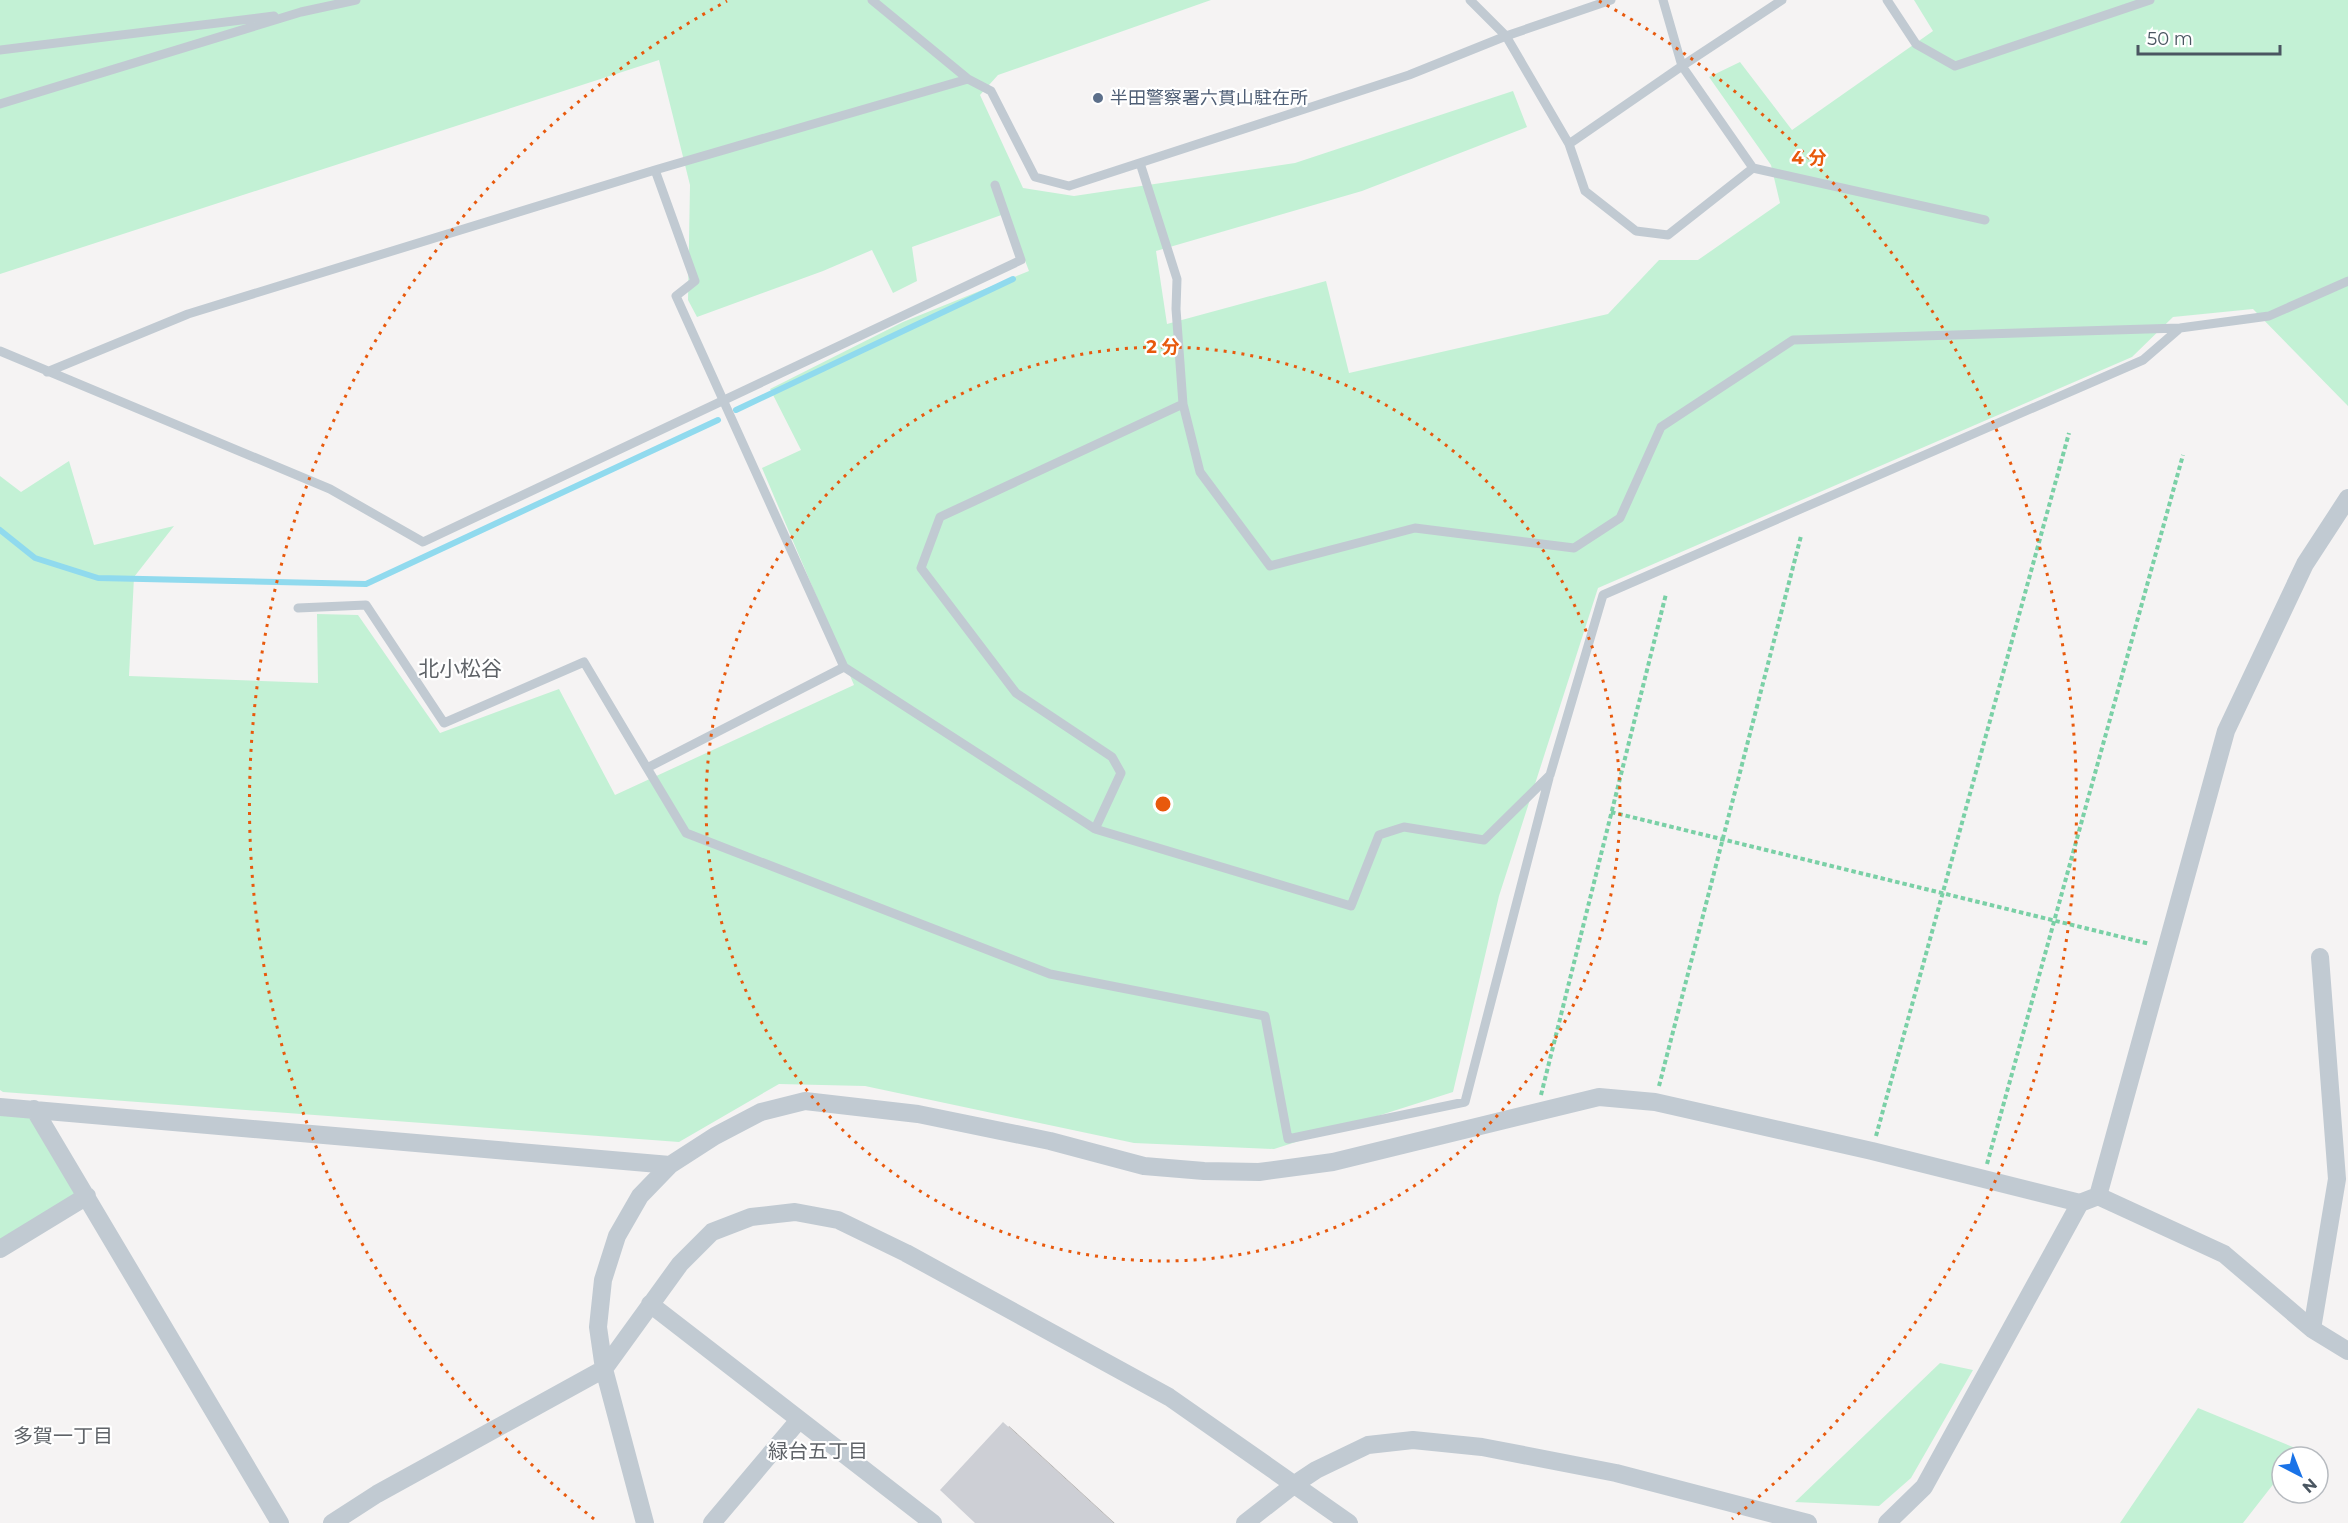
<svg xmlns="http://www.w3.org/2000/svg" width="2348" height="1523" viewBox="0 0 2348 1523" font-family="Montserrat,'Noto Sans JP',sans-serif">
  <defs>
    <filter id="shadow"><feDropShadow dx="6" dy="4" stdDeviation="0" flood-color="#0004"/></filter>
  </defs>
  <rect width="100%" height="100%" fill="#f5f3f3"/>
  <path fill="#c3f1d5" d="M0 0H1211L998 75 980 95 1023 188 1074 196 1295 163 1513 91 1527 127 1362 191 1156 251 1167 324 1326 281 1349 373 1608 314 1659 260H1698L1780 203 1771 165 1709 77 1740 62 1792 130 1933 31 1914 0H2348V406L2253 309 2173 317 2132 357 1598 588 1499 896 1453 1092 1274 1149 1134 1143 865 1086 779 1084 679 1142 3 1092 0 1090V476L21 492 69 461 94 545 174 526 134 577 129 676 318 683 317 614 358 615 440 733 559 689 615 795 854 685 762 468 801 450 770 389 903 322 1029 271 1007 213 912 247 917 281 893 293 872 250 823 271 697 317 688 300 690 185 659 60 0 274Z
    M0 1107 34 1109 87 1196 0 1249Z
    M1940 1363 1973 1370 1911 1478 1879 1506 1795 1502Z
    M2198 1408 2300 1450 2294 1457H2282V1473L2243 1523H2120Z"/>
  <g fill="none" stroke-linecap="round" stroke-linejoin="round">
    <path stroke="#90daee" stroke-width="6" d="M736 410 1013 279
      M0 530 35 558 98 578 366 584 718 420"/>
  </g>
  <path fill="#cdcfd5" filter="url(#shadow)" d="M1003 1422 1113 1523H975L940 1490Z"/>
  <g fill="none" stroke-linecap="round" stroke-linejoin="round">
    <path stroke="#7ad0a6" stroke-width="4" stroke-dasharray="4.5 3" stroke-linecap="butt" d="M1611 812 2150 944
      M1659 1086 1801 536
      M1541 1095 1666 594
      M1876 1136 2069 433
      M1987 1164 2183 455"/>
    <path stroke="#c1cad2" stroke-width="9" d="M872 0 968 79
      M1470 0 1506 36 1569 144 1585 191 1636 231 1668 235 1753 168 1985 220
      M1663 0 1682 66 1753 168
      M1887 0 1916 44 1955 66 2150 0
      M0 50 274 16
      M0 104 301 12 356 0
      M1569 144 1682 66 1782 0
      M1140 163 1177 279 1176 309 1183 404 1200 472 1270 566 1415 528 1574 548 1620 518 1661 427 1793 340 2180 328 2269 316 2348 281
      M655 170 695 281 676 296 844 667 1095 829 1351 906 1379 835 1404 827 1484 840 1550 775 1603 595 2143 360 2180 328
      M0 351 330 489 423 542 1021 260 995 185
      M47 372 188 314 655 170 968 79 991 91 1035 177 1069 186 1409 75 1506 36 1611 0
      M298 608 366 605 444 723 584 662 647 768 844 667
      M647 768 686 833 1050 974 1265 1016 1288 1139 1465 1102 1549 778
      M1095 829 1121 773 1112 757 1016 693 921 568 940 517 1183 404"/>
    <path stroke="#c1cad2" stroke-width="18" d="M0 1107 670 1165
      M34 1109 280 1523
      M2098 1196 2226 731 2305 564 2348 498
      M0 1249 87 1196
      M650 1304 933 1523
      M2312 1329 2337 1179 2320 957
      M332 1523 377 1494 604 1369 680 1264 712 1232 751 1217 795 1212 838 1220 906 1253 1169 1397 1349 1523
      M645 1523 604 1369 598 1327 603 1280 617 1236 640 1196 670 1165 715 1136 761 1112 805 1101 918 1114 1050 1141 1144 1166 1204 1171 1259 1172 1333 1162 1599 1097 1655 1102 1872 1151 2080 1203 2098 1196 2224 1254 2312 1329 2348 1351
      M712 1523 799 1420
      M1245 1523 1295 1484 1316 1470 1368 1445 1413 1440 1482 1447 1616 1473 1808 1523
      M1887 1523 1924 1487 2080 1203"/>
  </g>
  <g fill="none" stroke="#e8590c" stroke-width="3" stroke-dasharray="3 6">
    <circle cx="1163" cy="804" r="457"/>
    <path d="M594 1519A914 914 0 0 1 727 1M1599 1A914 914 0 0 1 1732 1519"/>
  </g>
  <circle fill="#5c6f8a" stroke="#fff" stroke-width="2" cx="1098" cy="98" r="6"/>
  <g text-anchor="middle" stroke-width="4.5" stroke-linejoin="round" paint-order="stroke">
    <g font-size="18" fill="#4e5e75" stroke="#fff" text-anchor="start">
      <text x="1110" y="104">半田警察署六貫山駐在所</text>
    </g>
    <g font-size="20" fill="#5f6368" stroke="#fff">
      <text x="63" y="1443">多賀一丁目</text>
      <text x="818" y="1458">緑台五丁目</text>
    </g>
    <g font-size="21" fill="#5f6368" stroke="#fff">
      <text x="460" y="676">北小松谷</text>
    </g>
  </g>
  <circle cx="1163" cy="804" r="9" fill="#e8590c" stroke="#fff" stroke-width="3"/>
  <g font-size="18" text-anchor="middle" font-weight="bold" fill="#e8590c" stroke="#fff" stroke-width="4.5" stroke-linejoin="round" paint-order="stroke">
    <text x="1809" y="164">4 分</text>
    <text x="1163" y="353">2 分</text>
  </g>
  <g transform="translate(2300 1475) rotate(138)"><circle r="28" fill="#ffffff" stroke="#b7bbc0" stroke-width="1.5"/>
  <path d="M0-4.5L10 22L0 15L-10 22Z" fill="#1a73e8"/>
  <text y="-9" font-size="16" font-weight="bold" text-anchor="middle" fill="#4a5661">N</text>
  </g>
  <path d="M2138 45v9h142v-9" fill="none" stroke="#4a5661" stroke-width="3"/>
  <text x="2147" y="45" font-size="18" fill="#4a5661" stroke="#ffffff" stroke-width="4.5" paint-order="stroke">50 m</text>
</svg>
